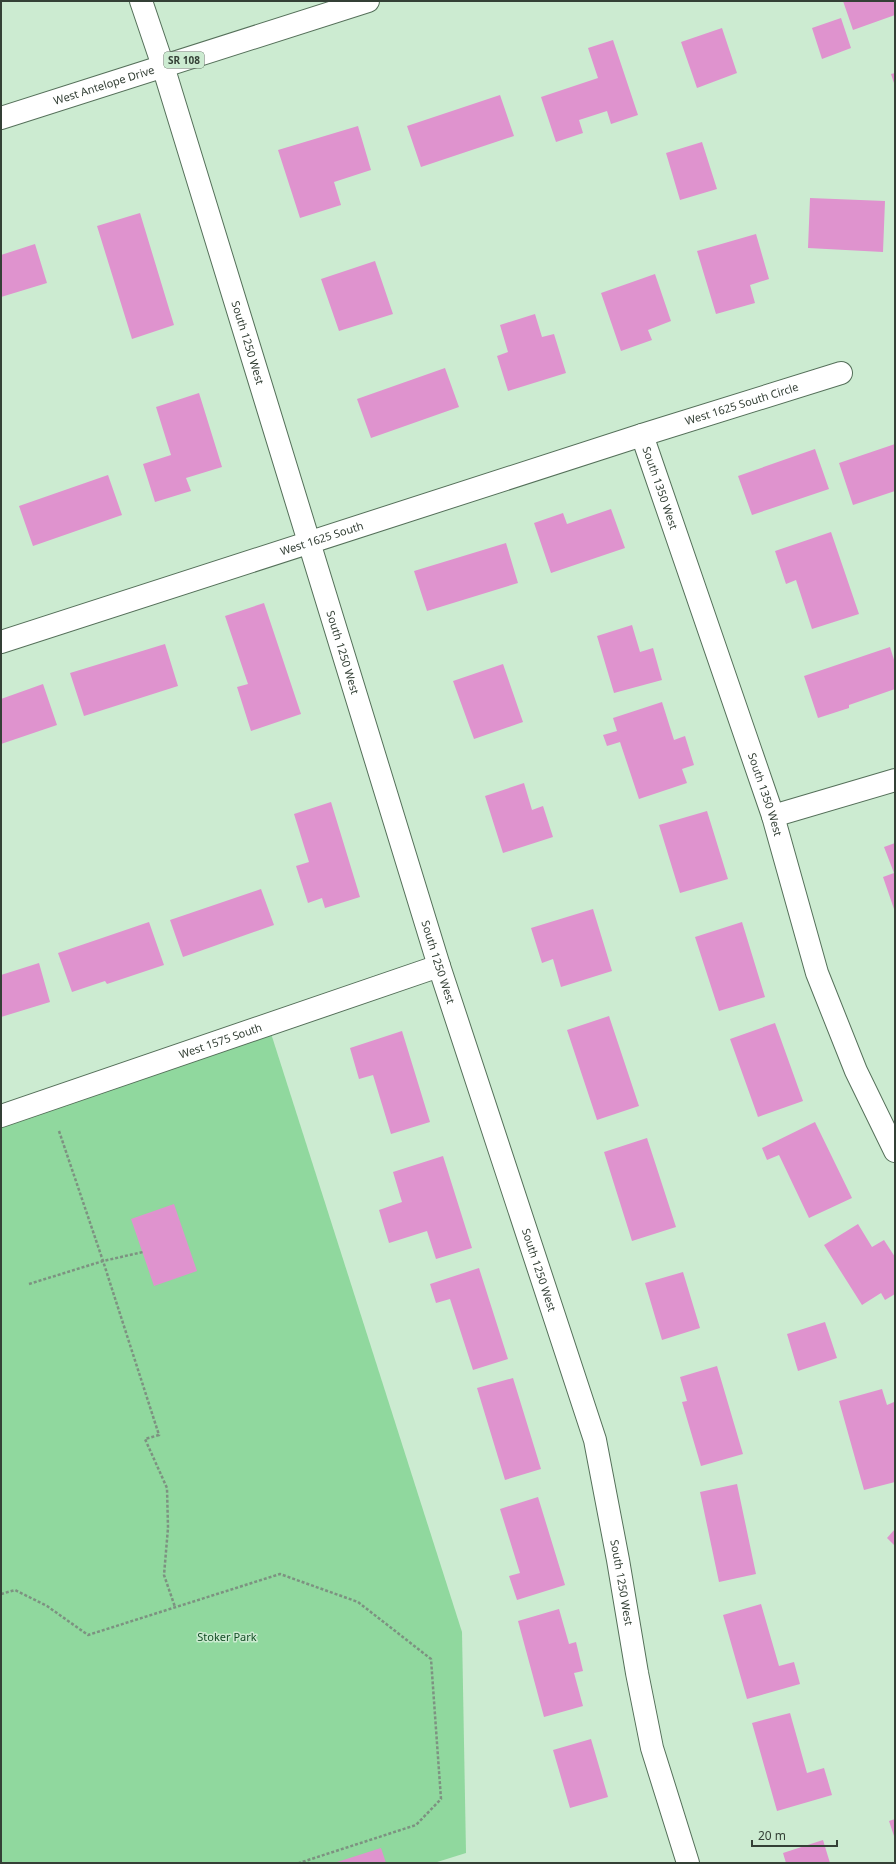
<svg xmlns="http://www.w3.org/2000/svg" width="896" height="1864" viewBox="0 0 896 1864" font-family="'Noto Sans',sans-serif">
  <rect width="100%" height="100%" fill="#ccebd1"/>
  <path fill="#90d89e" d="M268 1024 462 1632 466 1853 434 1863H1V1112Z"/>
  <path fill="#df93ce" d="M843 1H894L895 15 853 30Z
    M841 18 851 48 822 59 812 28Z
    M722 28 737 73 697 88 681 42Z
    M613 40 638 115 611 124 607 111 579 120 583 133 556 142 541 97 598 78 588 48Z
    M895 73V86L891 74Z
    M500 95 514 136 421 167 407 126Z
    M358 126 371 170 334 182 341 205 300 218 278 150Z
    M702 142 717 189 680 200 666 153Z
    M810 198 885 201 883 252 808 248Z
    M140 213 174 325 132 339 97 226Z
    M756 234 769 279 750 285 755 303 716 314 697 251Z
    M35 244 47 283 1 297V255Z
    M375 261 393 314 339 331 321 279Z
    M655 274 671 321 648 330 652 340 621 351 601 293Z
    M535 314 542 337 554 334 566 373 508 391 497 356 508 352 500 325Z
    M445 368 459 407 371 438 357 399Z
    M199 393 222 467 186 478 191 491 155 502 143 464 171 455 156 407Z
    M895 444V491L853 505 839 463Z
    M815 449 829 489 752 515 738 476Z
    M108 475 122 515 33 546 19 506Z
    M611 509 625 548 551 573 534 523 563 513 567 524Z
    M831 532 859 614 812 629 796 580 786 584 775 551Z
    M506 543 518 583 427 611 414 571Z
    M264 603 301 714 251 731 237 687 248 684 225 616Z
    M632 625 640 652 653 648 662 680 614 693 597 636Z
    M165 644 178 686 84 716 70 673Z
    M890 647 895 663V689L849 705V708L818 718 804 676Z
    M503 664 523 722 474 739 453 681Z
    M43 684 57 725 1 744V699Z
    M662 702 674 740 685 736 694 765 682 769 687 783 639 799 620 742 607 746 603 735 617 731 613 718Z
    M524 783 532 810 543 806 553 837 503 853 485 796Z
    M331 802 360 897 325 908 322 898 308 903 296 866 309 862 294 814Z
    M707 811 728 879 680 893 659 825Z
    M895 843V909H894L883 877 894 873 884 847Z
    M261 889 274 925 183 957 170 920Z
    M593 909 612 971 561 987 553 959 542 963 531 928Z
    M149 922 164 965 107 984 105 981 72 992 58 953Z
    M742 922 765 997 719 1011 695 937Z
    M39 963 50 1002 1 1017V975Z
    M609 1016 639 1106 597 1120 567 1030Z
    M775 1023 803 1101 758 1117 730 1039Z
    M402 1031 430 1122 391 1134 373 1075 359 1079 350 1048Z
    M815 1122 852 1198 809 1218 779 1155 767 1160 762 1148Z
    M647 1138 676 1227 632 1241 604 1152Z
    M443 1156 472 1248 436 1259 427 1231 389 1243 379 1210 402 1202 393 1172Z
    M174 1204 197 1271 154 1286 131 1219Z
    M858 1224 872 1247 884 1240 895 1257V1294L885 1300 881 1293 862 1305 824 1245Z
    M479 1268 508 1359 473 1370 450 1299 436 1303 430 1284Z
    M683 1272 700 1328 662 1340 645 1283Z
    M825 1322 837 1358 798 1371 787 1334Z
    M717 1366 743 1454 701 1466 682 1402 687 1401 680 1377Z
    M513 1378 541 1469 505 1480 477 1388Z
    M882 1389 887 1405 894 1402 895 1406V1482L864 1490 839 1401Z
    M737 1484 756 1574 719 1582 700 1492Z
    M538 1497 565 1585 517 1600 509 1576 520 1573 500 1509Z
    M895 1529V1546L887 1538Z
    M761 1604 779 1666 794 1662 800 1684 747 1699 723 1615Z
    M559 1609 569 1644 576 1642 583 1671 574 1673 583 1706 544 1717 518 1621Z
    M790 1713 807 1773 824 1768 832 1795 777 1811 752 1723Z
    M591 1739 608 1797 570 1808 553 1750Z
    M895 1819V1839L889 1821Z
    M823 1840 830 1863H786L783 1853Z
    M381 1848 386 1863H334Z"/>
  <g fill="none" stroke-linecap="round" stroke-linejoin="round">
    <g stroke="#55705a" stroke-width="24">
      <g id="minor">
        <path id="s1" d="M141 1 163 66 439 966 595 1440 618 1560 637 1673 652 1748 688 1863"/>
        <path id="s2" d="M642 435 773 816 817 973 856 1071 895 1151"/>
        <path id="s3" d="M1 642 642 435 841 373"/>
        <path d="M773 816 895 780"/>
        <path id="s4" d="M1 1116 439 966"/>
      </g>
    </g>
    <g stroke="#55705a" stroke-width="24">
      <g id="major">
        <path id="s5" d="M1 118 368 1"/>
      </g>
    </g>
    <path stroke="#7d9281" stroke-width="2.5" stroke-dasharray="3 2" stroke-linecap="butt" d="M59 1131 103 1261 159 1435 145 1439 167 1488 168 1528 164 1575 175 1607
      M29 1284 103 1261 143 1252
      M1 1594 15 1590 47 1606 88 1635 280 1574 358 1602 431 1659 441 1799 416 1825 299 1863"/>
    <use href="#minor" stroke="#fff" stroke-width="22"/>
    <use href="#major" stroke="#fff" stroke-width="22"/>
  </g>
  <g text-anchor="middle" stroke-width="3" stroke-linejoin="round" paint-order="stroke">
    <rect fill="#ccebd1" stroke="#627364" stroke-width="1" x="164" y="52" width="40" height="16" rx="3"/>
    <g font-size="10" font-weight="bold" fill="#344036">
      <text x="184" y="64">SR 108</text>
    </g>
    <g font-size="11" fill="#344036" stroke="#ccebd1">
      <text dy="4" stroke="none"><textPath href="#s5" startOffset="108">West Antelope Drive</textPath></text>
      <text dy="4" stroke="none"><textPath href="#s1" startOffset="358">South 1250 West</textPath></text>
      <text dy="4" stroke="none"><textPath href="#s3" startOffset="778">West 1625 South Circle</textPath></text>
      <text dy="4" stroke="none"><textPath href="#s2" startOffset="56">South 1350 West</textPath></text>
      <text dy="4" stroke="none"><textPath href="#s3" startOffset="337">West 1625 South</textPath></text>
      <text dy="4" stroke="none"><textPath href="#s1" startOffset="682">South 1250 West</textPath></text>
      <text dy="4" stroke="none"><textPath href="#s2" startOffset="380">South 1350 West</textPath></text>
      <text dy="4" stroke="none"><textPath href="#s1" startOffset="1006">South 1250 West</textPath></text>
      <text dy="4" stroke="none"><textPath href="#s4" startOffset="232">West 1575 South</textPath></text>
      <text dy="4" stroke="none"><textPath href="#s1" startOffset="1330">South 1250 West</textPath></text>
      <text dy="4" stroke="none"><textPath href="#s1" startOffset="1654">South 1250 West</textPath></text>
    </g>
    <g font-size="11" fill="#134d25" stroke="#ccebd1">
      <text x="227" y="1641">Stoker Park</text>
    </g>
  </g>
  <rect width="896" height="1864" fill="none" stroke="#344036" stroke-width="4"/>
  <path d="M752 1840v6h85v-6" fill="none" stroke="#344036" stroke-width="2"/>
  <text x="758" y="1840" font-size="12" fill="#344036" stroke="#ccebd1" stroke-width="3" paint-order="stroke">20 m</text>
</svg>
